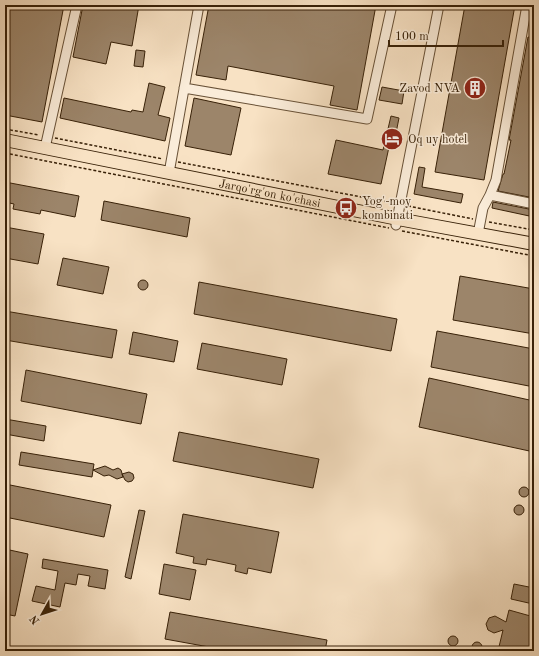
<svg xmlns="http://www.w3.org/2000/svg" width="539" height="656" viewBox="0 0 539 656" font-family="'Old Standard TT',serif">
  <rect width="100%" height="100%" fill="#f8e2c4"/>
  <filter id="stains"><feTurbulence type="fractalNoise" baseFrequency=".005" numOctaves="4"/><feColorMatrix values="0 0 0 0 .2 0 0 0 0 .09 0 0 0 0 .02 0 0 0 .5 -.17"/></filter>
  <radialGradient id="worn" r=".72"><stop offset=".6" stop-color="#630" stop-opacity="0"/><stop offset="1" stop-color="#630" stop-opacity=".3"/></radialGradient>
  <path fill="#9c856a" stroke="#382108" d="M5 5H64L42 122 5 115Z
    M83 5H139L132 46 111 42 106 64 73 57Z
    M209 5H341L348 6V5H376L357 110 330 105 334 86 228 66 226 80 196 75Z
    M465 5H515L484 180 435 172Z
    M528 37 534 38V171L532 180H534V198L498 191 503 174H504L511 140H509Z
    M136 50 145 51 143 67 134 66Z
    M149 83 165 87 158 115 170 118 165 141 60 118 64 98 131 112 132 110 143 112Z
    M382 87 404 91 402 104 379 100Z
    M194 98 241 108 231 155 185 146Z
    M391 116 399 118 393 148 389 147 381 184 328 174 336 140 383 150Z
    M419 167 425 168 422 187 463 194 461 203 414 194Z
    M5 182 79 196 75 217 41 210 40 214 13 209 14 204 5 202Z
    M104 201 190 218 187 237 101 220Z
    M493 202 534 210V217L492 208Z
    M5 227 44 234 38 264 5 258Z
    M63 258 109 267 103 294 57 285Z
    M460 276 534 289V334L453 320Z
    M138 285a5 5 0 1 1 10 0a5 5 0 1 1-10 0Z
    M199 282 397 319 391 351 194 314Z
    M5 311 117 330 112 358 5 340Z
    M437 331 534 349V387L431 367Z
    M133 332 178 341 174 362 129 354Z
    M202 343 287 359 282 385 197 369Z
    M26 370 147 394 141 424 21 401Z
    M429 378 534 401V452L419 427Z
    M5 419 46 426 44 441 5 434Z
    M179 432 319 459 313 488 173 461Z
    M21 452 94 464 93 470 105 466 113 470 118 468 121 470 123 477 117 479 109 475 104 476 93 470 92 477 19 465Z
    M129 472 133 474 134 478 132 481 128 482 125 480 122 474Z
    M5 484 111 505 104 537 5 517Z
    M519 492a5 5 0 1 1 10 0a5 5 0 1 1-10 0Z
    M514 510a5 5 0 1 1 10 0a5 5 0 1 1-10 0Z
    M139 510 145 511 131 579 125 577Z
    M183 514 279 532 271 573 248 568 247 574 235 571 236 565 207 559 206 565 193 563 194 557 176 553Z
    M5 549 28 554 15 616 5 614V580L7 572H5Z
    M43 559 108 570 105 589 88 586 90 576 78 574 76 585 65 583 60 607 32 601 36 586 55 590 58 571 42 568Z
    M164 564 196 570 190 600 159 594Z
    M514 584 534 588 533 604 511 599Z
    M509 610 534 617V651H498L503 630 494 633 488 630 486 624 489 618 495 616 506 622Z
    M170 612 327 640 325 651H231L165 639Z
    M448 641a5 5 0 1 1 10 0a5 5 0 1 1-10 0Z
    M472 647a5 5 0 1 1 10 0a5 5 0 1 1-10 0Z"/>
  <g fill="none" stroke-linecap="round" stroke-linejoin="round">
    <g stroke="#685137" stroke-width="11">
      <path id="minor" d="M184 88 367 119 392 5
        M45 148 77 5
        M169 173 199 5
        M490 195 534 204
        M396 225 439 5
        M478 234 483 208 490 195 496 180 527 5"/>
    </g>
    <g stroke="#382108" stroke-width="14">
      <g id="major">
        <path id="s1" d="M5 140 398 219 534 244"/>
      </g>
    </g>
    <path stroke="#382108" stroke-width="1.5" stroke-dasharray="3 2" stroke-linecap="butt" d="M5 129 39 135
      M55 138 163 159
      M5 153 389 228
      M178 162 393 203
      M408 206 473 219
      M489 222 534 230
      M402 231 534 256"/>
    <use href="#minor" stroke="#faecd9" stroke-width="9"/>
    <use href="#major" stroke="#f8e2c4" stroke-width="12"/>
  </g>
  <defs>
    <g id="building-disc" transform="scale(1.15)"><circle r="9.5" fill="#8f2418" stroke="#faecd9"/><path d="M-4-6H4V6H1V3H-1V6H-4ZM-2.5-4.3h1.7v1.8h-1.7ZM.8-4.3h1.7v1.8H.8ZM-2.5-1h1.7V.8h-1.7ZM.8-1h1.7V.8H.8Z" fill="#fff"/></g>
    <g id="hotel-disc" transform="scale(1.15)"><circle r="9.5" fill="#8f2418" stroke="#faecd9"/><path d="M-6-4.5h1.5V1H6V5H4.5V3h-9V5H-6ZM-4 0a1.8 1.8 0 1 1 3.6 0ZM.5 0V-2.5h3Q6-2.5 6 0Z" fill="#fff"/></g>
    <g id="bus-disc" transform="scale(1.15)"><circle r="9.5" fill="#8f2418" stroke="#faecd9"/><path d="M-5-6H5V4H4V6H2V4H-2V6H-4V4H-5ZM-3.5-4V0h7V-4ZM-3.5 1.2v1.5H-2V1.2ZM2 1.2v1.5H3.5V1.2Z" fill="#fff"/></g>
  </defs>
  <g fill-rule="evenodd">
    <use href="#building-disc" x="475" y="88"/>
    <use href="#hotel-disc" x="392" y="139"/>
    <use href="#bus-disc" x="346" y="208"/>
  </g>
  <g text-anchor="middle" stroke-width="3" stroke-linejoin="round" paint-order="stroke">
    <g font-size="12" fill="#382108" stroke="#faecd9" text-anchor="start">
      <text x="460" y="92" text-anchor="end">Zavod NVA</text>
      <text x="408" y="143">Oq uy hotel</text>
      <text x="362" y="205">Yog'-moy<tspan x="362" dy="14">kombinati</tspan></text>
    </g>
    <g font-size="12" fill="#382108" stroke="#faecd9">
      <text dy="4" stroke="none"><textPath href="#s1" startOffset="270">Jarqo'rg'on ko'chasi</textPath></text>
    </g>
  </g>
  <rect width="539" height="656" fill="none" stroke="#f8e2c4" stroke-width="20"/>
  <rect x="6" y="6" width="527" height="644" fill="none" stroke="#382108" stroke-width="2"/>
  <rect x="10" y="10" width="519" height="636" fill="none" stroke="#382108"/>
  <g transform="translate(42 614) rotate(231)" stroke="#faecd9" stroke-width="3" paint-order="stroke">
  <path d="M0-3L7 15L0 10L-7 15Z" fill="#382108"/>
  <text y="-6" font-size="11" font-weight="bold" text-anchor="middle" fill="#382108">N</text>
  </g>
  <path d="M389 40v6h114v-6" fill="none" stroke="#382108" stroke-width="2"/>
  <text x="395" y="40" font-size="12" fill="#382108" stroke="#faecd9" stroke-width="3" paint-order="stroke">100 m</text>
  <rect width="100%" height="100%" filter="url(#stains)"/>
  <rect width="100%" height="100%" fill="url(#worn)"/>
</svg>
